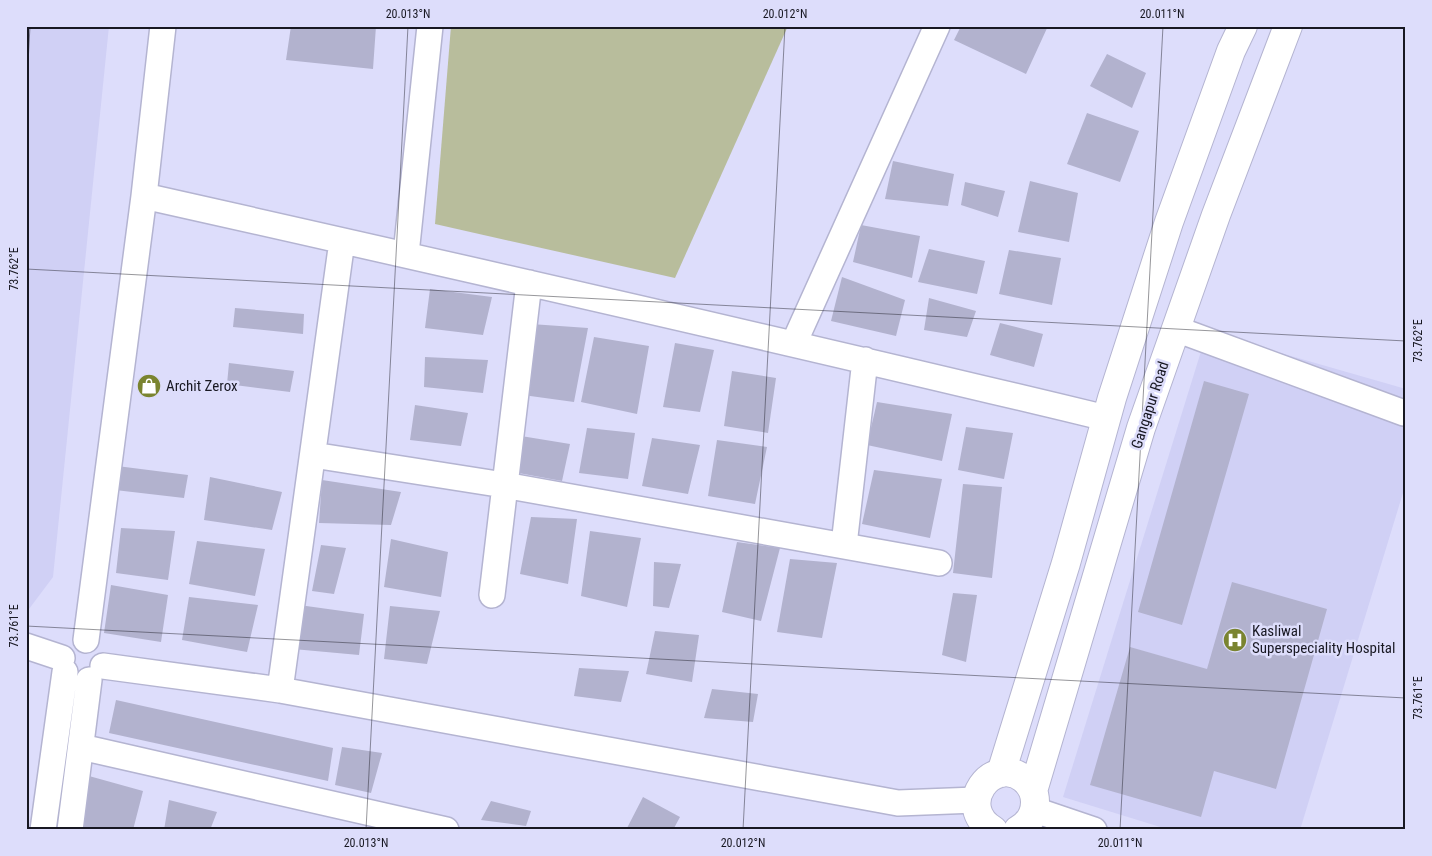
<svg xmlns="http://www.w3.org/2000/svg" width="1432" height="856" viewBox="0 0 1432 856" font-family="'Roboto Condensed',sans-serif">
  <rect width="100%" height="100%" fill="#ddddfb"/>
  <path fill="#d0d0f5" d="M26 26H109L53 577 26 613Z
    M1207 332 1406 389V483L1300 830H1170L1063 797Z"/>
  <path fill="#b8bd9c" d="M451 26H788L675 278 435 224Z"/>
  <path fill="#b2b2ce" d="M291 26H376L373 69 286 60Z
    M961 26H1048L1026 74 954 40Z
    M1107 54 1146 73 1132 108 1090 86Z
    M1087 113 1139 131 1120 182 1067 164Z
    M893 161 954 174 948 206 885 199Z
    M1030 181 1078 193 1069 242 1018 232Z
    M965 182 1005 191 998 217 961 205Z
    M861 225 920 236 912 278 853 262Z
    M929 249 985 261 977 294 918 282Z
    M1009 250 1061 258 1052 305 999 294Z
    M842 277 905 300 896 336 831 321Z
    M430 289 492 297 483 335 425 328Z
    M929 298 976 311 967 337 924 330Z
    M235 308 304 314 303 334 233 327Z
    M1000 323 1043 334 1034 367 990 355Z
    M531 324 588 328 574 402 523 395Z
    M594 337 649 346 637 414 581 402Z
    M675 343 714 350 700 412 663 407Z
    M425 357 488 360 483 393 424 387Z
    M229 363 294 371 290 392 227 384Z
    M732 371 776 378 768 433 724 426Z
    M1204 381 1249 394 1182 625 1138 612Z
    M877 402 952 414 942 461 867 445Z
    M415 405 468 413 461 446 410 440Z
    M966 427 1013 433 1004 479 958 470Z
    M587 428 635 433 628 479 579 473Z
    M521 436 570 444 562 481 513 472Z
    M652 438 700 445 688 494 642 486Z
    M717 440 767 447 755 504 708 496Z
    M117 466 188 475 184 498 115 490Z
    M874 470 942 479 930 538 862 524Z
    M210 477 282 492 272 530 204 520Z
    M322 480 401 492 391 525 319 523Z
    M963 484 1002 487 992 578 953 573Z
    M531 517 577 519 568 584 520 574Z
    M121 528 175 531 168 580 116 573Z
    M590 531 641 538 627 607 581 596Z
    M391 539 448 552 441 597 384 587Z
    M197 541 265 549 255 596 189 584Z
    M737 542 780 548 761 621 722 612Z
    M321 545 346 548 334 594 312 591Z
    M790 559 837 563 822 638 777 632Z
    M654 562 681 564 669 608 653 606Z
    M1232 582 1327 609 1276 789 1214 771 1201 817 1090 785 1130 647 1207 669Z
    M111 585 168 595 161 642 104 633Z
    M953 593 977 595 966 662 942 655Z
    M189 597 258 605 247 652 182 640Z
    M299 605 364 614 359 655 293 649Z
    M390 606 440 611 427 664 384 659Z
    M655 631 699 635 692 682 646 674Z
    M579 668 629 671 621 702 574 696Z
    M712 689 758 694 753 722 704 718Z
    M116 700 333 748 328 781 109 733Z
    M342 747 382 753 371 793 335 785Z
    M89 776 143 791 133 830H79Z
    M643 797 680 817 673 830H626Z
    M169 800 217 812 210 830H164Z
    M491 801 531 811 526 826 481 820Z"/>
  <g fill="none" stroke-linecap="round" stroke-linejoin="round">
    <g stroke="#b4b4d1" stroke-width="28">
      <path id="minor" d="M144 196C465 268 786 341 1106 418
        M406 254 430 26
        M1176 329 1404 413
        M794 343 937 26
        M313 455 504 485 939 563
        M844 545 865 360
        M492 595 529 283
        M86 640 144 196 163 26
        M26 646 62 658
        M103 666 280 690 898 803 976 800
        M280 690 342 241
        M81 747 446 830
        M1035 810 1094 830
        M43 830 65 672
        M70 830 89 680"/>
    </g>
    <g stroke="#b4b4d1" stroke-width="30">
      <path id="major" d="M1001 773 1066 563 1112 398 1169 222 1231 51 1243 26
        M1033 791 1141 428 1216 215 1288 26
        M993 830C954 806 992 754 1024 779 1031 785 1035 793 1035 802 1035 814 1029 824 1018 830"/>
    </g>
    <use href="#minor" stroke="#fff" stroke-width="25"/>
    <use href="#major" stroke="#fff" stroke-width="28"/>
  </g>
  <path fill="none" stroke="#181822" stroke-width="1" stroke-opacity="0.45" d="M26 101 30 26M26 269 1406 341M26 626 1406 698M366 830 408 26M743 830 785 26M1120 830 1163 26"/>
  <defs>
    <g id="shop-disc" transform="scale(1.25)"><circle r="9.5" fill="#7a8430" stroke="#ddddfb"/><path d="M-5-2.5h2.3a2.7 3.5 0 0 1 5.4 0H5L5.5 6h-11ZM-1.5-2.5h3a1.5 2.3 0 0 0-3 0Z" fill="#fff"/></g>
    <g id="hospital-disc" transform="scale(1.25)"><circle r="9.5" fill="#7a8430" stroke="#ddddfb"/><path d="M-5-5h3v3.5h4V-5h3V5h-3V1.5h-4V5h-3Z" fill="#fff"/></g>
  </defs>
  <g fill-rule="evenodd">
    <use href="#shop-disc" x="149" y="386"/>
    <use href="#hospital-disc" x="1235" y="640"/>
  </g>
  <g text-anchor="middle" stroke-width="5" stroke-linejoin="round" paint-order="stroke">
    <g font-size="15" fill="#181822" stroke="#ddddfb" text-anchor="start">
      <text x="166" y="391">Archit Zerox</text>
      <text x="1252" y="636">Kasliwal<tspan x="1252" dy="17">Superspeciality Hospital</tspan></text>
    </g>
    <g font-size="15" fill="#181822" stroke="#ddddfb">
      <text transform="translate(1150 405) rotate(-72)" y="5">Gangapur Road</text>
    </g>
  </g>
  <rect width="1432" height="856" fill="none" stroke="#ddddfb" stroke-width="55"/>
  <rect x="28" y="28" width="1376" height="800" fill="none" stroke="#181822" stroke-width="2"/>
  <g font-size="12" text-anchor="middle" fill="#181822">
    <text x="408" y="18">20.013°N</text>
    <text x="785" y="18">20.012°N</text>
    <text x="1162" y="18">20.011°N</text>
    <text transform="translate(14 269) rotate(-90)" y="4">73.762°E</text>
    <text transform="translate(1418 341) rotate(-90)" y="4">73.762°E</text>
    <text transform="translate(14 626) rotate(-90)" y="4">73.761°E</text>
    <text transform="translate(1418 698) rotate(-90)" y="4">73.761°E</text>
    <text x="366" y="847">20.013°N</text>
    <text x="743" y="847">20.012°N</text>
    <text x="1120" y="847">20.011°N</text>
  </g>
</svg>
